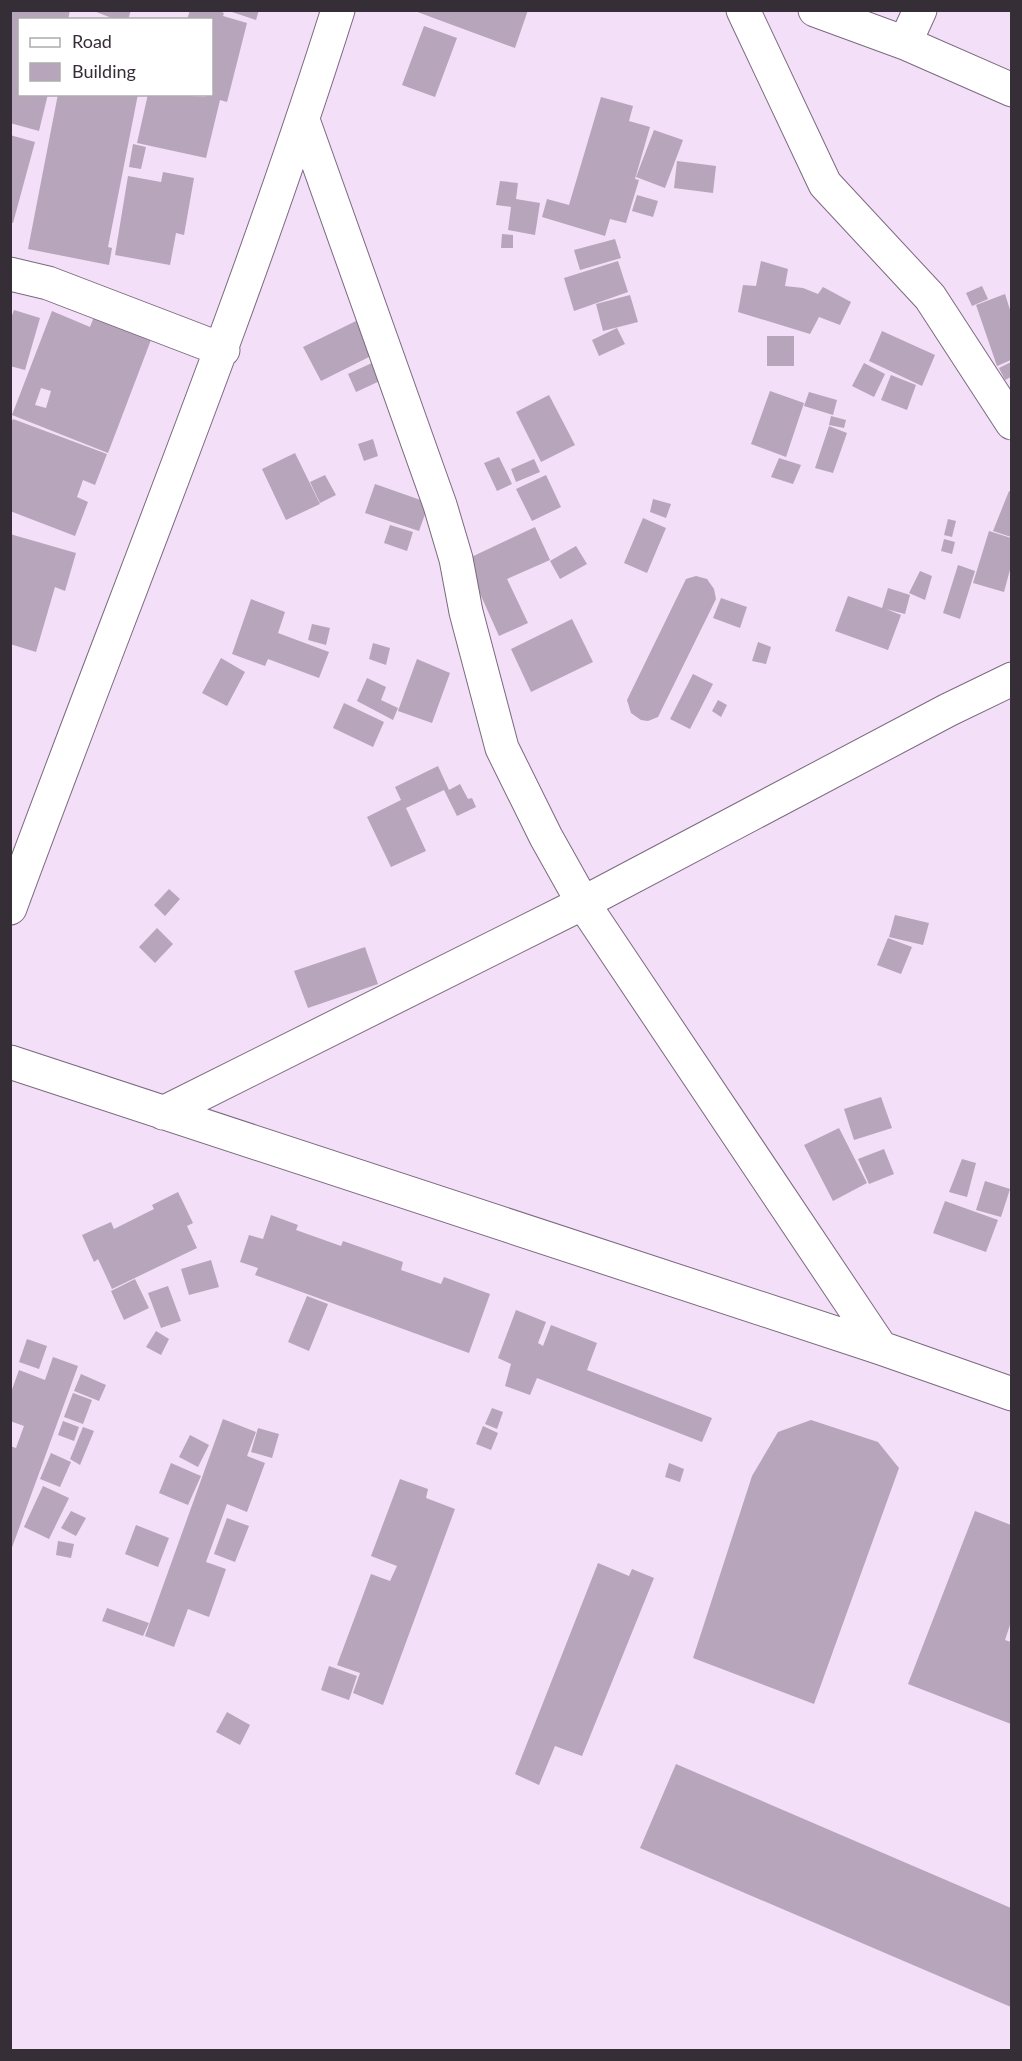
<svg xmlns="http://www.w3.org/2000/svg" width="1022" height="2061" viewBox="0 0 1022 2061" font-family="Lato,sans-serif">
  <rect width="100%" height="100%" fill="#f3dff7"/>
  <path fill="#b7a5bc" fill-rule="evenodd" d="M10 10H70L68 20H20V94H48L39 131 10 123Z
    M91 10H131L128 20H117Z
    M190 10H217L224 13 223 16 247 23 227 102 220 100 206 158 137 143 148 94 207 97 202 94H212V20H187Z
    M226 10H259L256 20Z
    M412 10H528L515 48Z
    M424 26 457 38 435 97 402 85Z
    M58 94H138L108 247 112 248 109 265 28 249Z
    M601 97 633 106 629 121 650 127 635 179 639 180 626 223 610 219 605 236 542 217 547 199 569 205Z
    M654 130 683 140 665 188 636 177Z
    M10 135 35 142 13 223 10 222Z
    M133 144 146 147 141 169 129 167Z
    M677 161 716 166 713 193 674 188Z
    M163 172 194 178 184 235 176 233 170 265 115 255 128 176 161 182Z
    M500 181 518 183 516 199 540 203 535 235 508 230 511 207 496 205Z
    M637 195 658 201 653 217 632 211Z
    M502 234 513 235V248H501Z
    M615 239 621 258 580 270 574 250Z
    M618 261 628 292 574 311 564 278Z
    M761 261 788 269 785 286 803 288 818 294 823 287 851 302 840 325 819 317 810 334 738 312 743 285 756 286Z
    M982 286 988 299 972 306 966 293Z
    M1005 294 1011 313V360L997 366 976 305Z
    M630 295 638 322 603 331 596 304Z
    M97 309 154 332 108 453 12 415 52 311 90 327ZM41 388 51 391 46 408 35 405Z
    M14 310 40 318 25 370 10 366V321Z
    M356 321 373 355 321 381 303 347Z
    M617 328 625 344 599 356 592 340Z
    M882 331 935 355 922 386 869 361Z
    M767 336H794V366H767Z
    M374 362 382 380 356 392 348 374Z
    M1011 362V377L1005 380 999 368Z
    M864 363 885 374 874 397 852 386Z
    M891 375 916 385 907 410 881 400Z
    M770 391 804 403 786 457 751 444Z
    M809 392 837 400 833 415 804 406Z
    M549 395 575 445 541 462 516 412Z
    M831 416 846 420 844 428 829 425Z
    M13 419 107 454 95 485 83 480 77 497 88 502 75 536 10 511V426Z
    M829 426 847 433 833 473 815 468Z
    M373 439 378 456 364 461 358 444Z
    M295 453 320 504 286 520 262 469Z
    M499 457 512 484 497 491 484 463Z
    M779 458 801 465 793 484 771 477Z
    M534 459 540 472 516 482 511 469Z
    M325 475 336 495 320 503 310 482Z
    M546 475 561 507 532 521 516 489Z
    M375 484 429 503 419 531 365 513Z
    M1009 491 1011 492V537L993 531Z
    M653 499 671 504 666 518 650 512Z
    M643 518 666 528 647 573 624 563Z
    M948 519 956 521 952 537 944 535Z
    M390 525 413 532 407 551 384 543Z
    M535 527 550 560 507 579 528 623 499 636 465 560Z
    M989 531 1011 538V566L1004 592 973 583Z
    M10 534 76 553 65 591 55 587 36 652 10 644Z
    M944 539 955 542 952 554 941 551Z
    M576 546 587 564 560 579 550 561Z
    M958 565 975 571 960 619 943 613Z
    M920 571 932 576 925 600 909 593Z
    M696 576 707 579 714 589 716 599 658 717 648 721 641 720 631 713 627 700 686 579Z
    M888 588 910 595 905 614 886 609 901 615 888 650 835 631 848 596 882 608Z
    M721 598 747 607 740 628 713 618Z
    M251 599 285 612 278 633 329 652 319 678 268 659 265 666 232 654Z
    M572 619 593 662 531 692 511 649Z
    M312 624 330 628 326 645 308 640Z
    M758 642 771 647 766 664 752 661Z
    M373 643 390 648 386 665 369 659Z
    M221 658 245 672 227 706 202 693Z
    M417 659 450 673 432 723 398 711Z
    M693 674 713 684 690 729 670 719Z
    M367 678 386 687 381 700 398 708 393 720 357 701Z
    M718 700 727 705 721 717 712 711Z
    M344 703 384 722 373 747 333 728Z
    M438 766 449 790 460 784 468 799 472 798 476 807 457 816 444 790 406 808 426 851 391 867 367 817 401 800 395 787Z
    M169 889 180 899 165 916 154 905Z
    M895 915 929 923 923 945 889 937Z
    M157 928 173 944 155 963 139 947Z
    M888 938 912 947 901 974 877 965Z
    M365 947 378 984 308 1008 294 971Z
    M881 1097 892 1128 854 1140 844 1109Z
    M839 1128 867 1183 833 1201 804 1145Z
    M884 1149 894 1174 869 1184 858 1159Z
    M962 1159 976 1163 967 1197 949 1192Z
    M985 1181 1010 1189 1001 1217 976 1210Z
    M178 1192 193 1223 187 1226 197 1248 112 1289 98 1259 94 1262 82 1235 111 1222 114 1229 154 1209 152 1205Z
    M945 1201 998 1220 986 1252 933 1233Z
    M271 1215 298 1225 296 1230 341 1246 343 1241 403 1262 401 1270 441 1284 444 1277 490 1294 469 1353 255 1275 258 1268 240 1262 249 1235 263 1239Z
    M211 1260 219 1287 189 1295 181 1269Z
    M135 1279 149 1308 124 1320 111 1291Z
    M168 1286 181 1321 161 1328 148 1293Z
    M307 1296 328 1304 309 1351 288 1342Z
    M516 1310 546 1322 538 1343 543 1346 551 1325 597 1343 587 1370 712 1418 702 1442 537 1378 530 1395 505 1386 511 1364 498 1358Z
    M156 1331 169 1339 161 1355 146 1347Z
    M27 1339 47 1346 39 1369 19 1362Z
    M53 1357 78 1366 10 1553V1446L16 1448 24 1426 10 1421V1395L19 1370 45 1380Z
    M81 1374 106 1385 99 1401 74 1391Z
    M73 1393 92 1400 83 1424 64 1417Z
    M492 1408 503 1412 497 1429 485 1424Z
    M223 1419 256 1432 247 1456 265 1463 247 1512 227 1504 206 1562 226 1569 209 1617 188 1609 174 1647 145 1636Z
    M811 1420 878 1442 899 1468 814 1704 693 1658 752 1476 778 1432Z
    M63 1421 79 1427 74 1441 58 1435Z
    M483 1426 498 1433 491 1450 476 1444Z
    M83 1427 94 1431 80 1465 70 1459Z
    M258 1428 279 1434 272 1458 251 1452Z
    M190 1435 209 1445 198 1467 179 1457Z
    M51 1453 71 1462 60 1487 40 1479Z
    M171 1463 201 1476 188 1505 159 1493Z
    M669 1463 684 1469 680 1482 665 1477Z
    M400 1479 428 1489 426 1498 455 1509 383 1705 353 1693 360 1673 337 1665 371 1574 390 1581 397 1566 371 1556Z
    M43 1486 69 1498 49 1539 24 1527Z
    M71 1511 86 1518 76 1536 61 1528Z
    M975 1511 1011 1525V1622L1005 1640 1011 1642V1724L908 1684Z
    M227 1518 249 1526 235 1562 214 1554Z
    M136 1525 169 1538 158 1567 125 1554Z
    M58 1541 74 1544 71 1558 56 1555Z
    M598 1563 629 1576 632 1569 654 1578 582 1756 555 1746 539 1785 515 1774Z
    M107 1608 149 1623 143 1636 102 1621Z
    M329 1666 357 1676 349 1700 321 1690Z
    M227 1712 250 1725 240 1745 216 1732Z
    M676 1764 1011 1908V2007L640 1848Z"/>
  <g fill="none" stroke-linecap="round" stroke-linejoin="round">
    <g stroke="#7b6a7f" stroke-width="35">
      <path id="minor" d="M743 10 825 184 930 297 1012 423
        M815 10 905 43 1012 90
        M905 43 920 10
        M303 120 440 505 456 559 466 612 502 748 546 837 583 903 881 1348
        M10 274 48 283 223 350
        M10 908C120 609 242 314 338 10
        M10 1062 881 1348 1012 1394
        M163 1113 583 903 948 710 1012 679"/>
    </g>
    <use href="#minor" stroke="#fff" stroke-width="33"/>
  </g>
  <rect width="1022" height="2061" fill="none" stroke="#362e37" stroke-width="24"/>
  <rect x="18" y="18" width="195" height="78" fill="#ffffff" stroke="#afabaf" stroke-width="1.5"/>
  <rect x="30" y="38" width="30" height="9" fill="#ffffff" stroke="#afabaf" stroke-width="1.5"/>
  <text x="72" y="48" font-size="18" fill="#362e37">Road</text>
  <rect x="30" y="63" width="30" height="18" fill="#b7a5bc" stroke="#afabaf" stroke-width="1.5"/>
  <text x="72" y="78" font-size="18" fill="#362e37">Building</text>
</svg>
